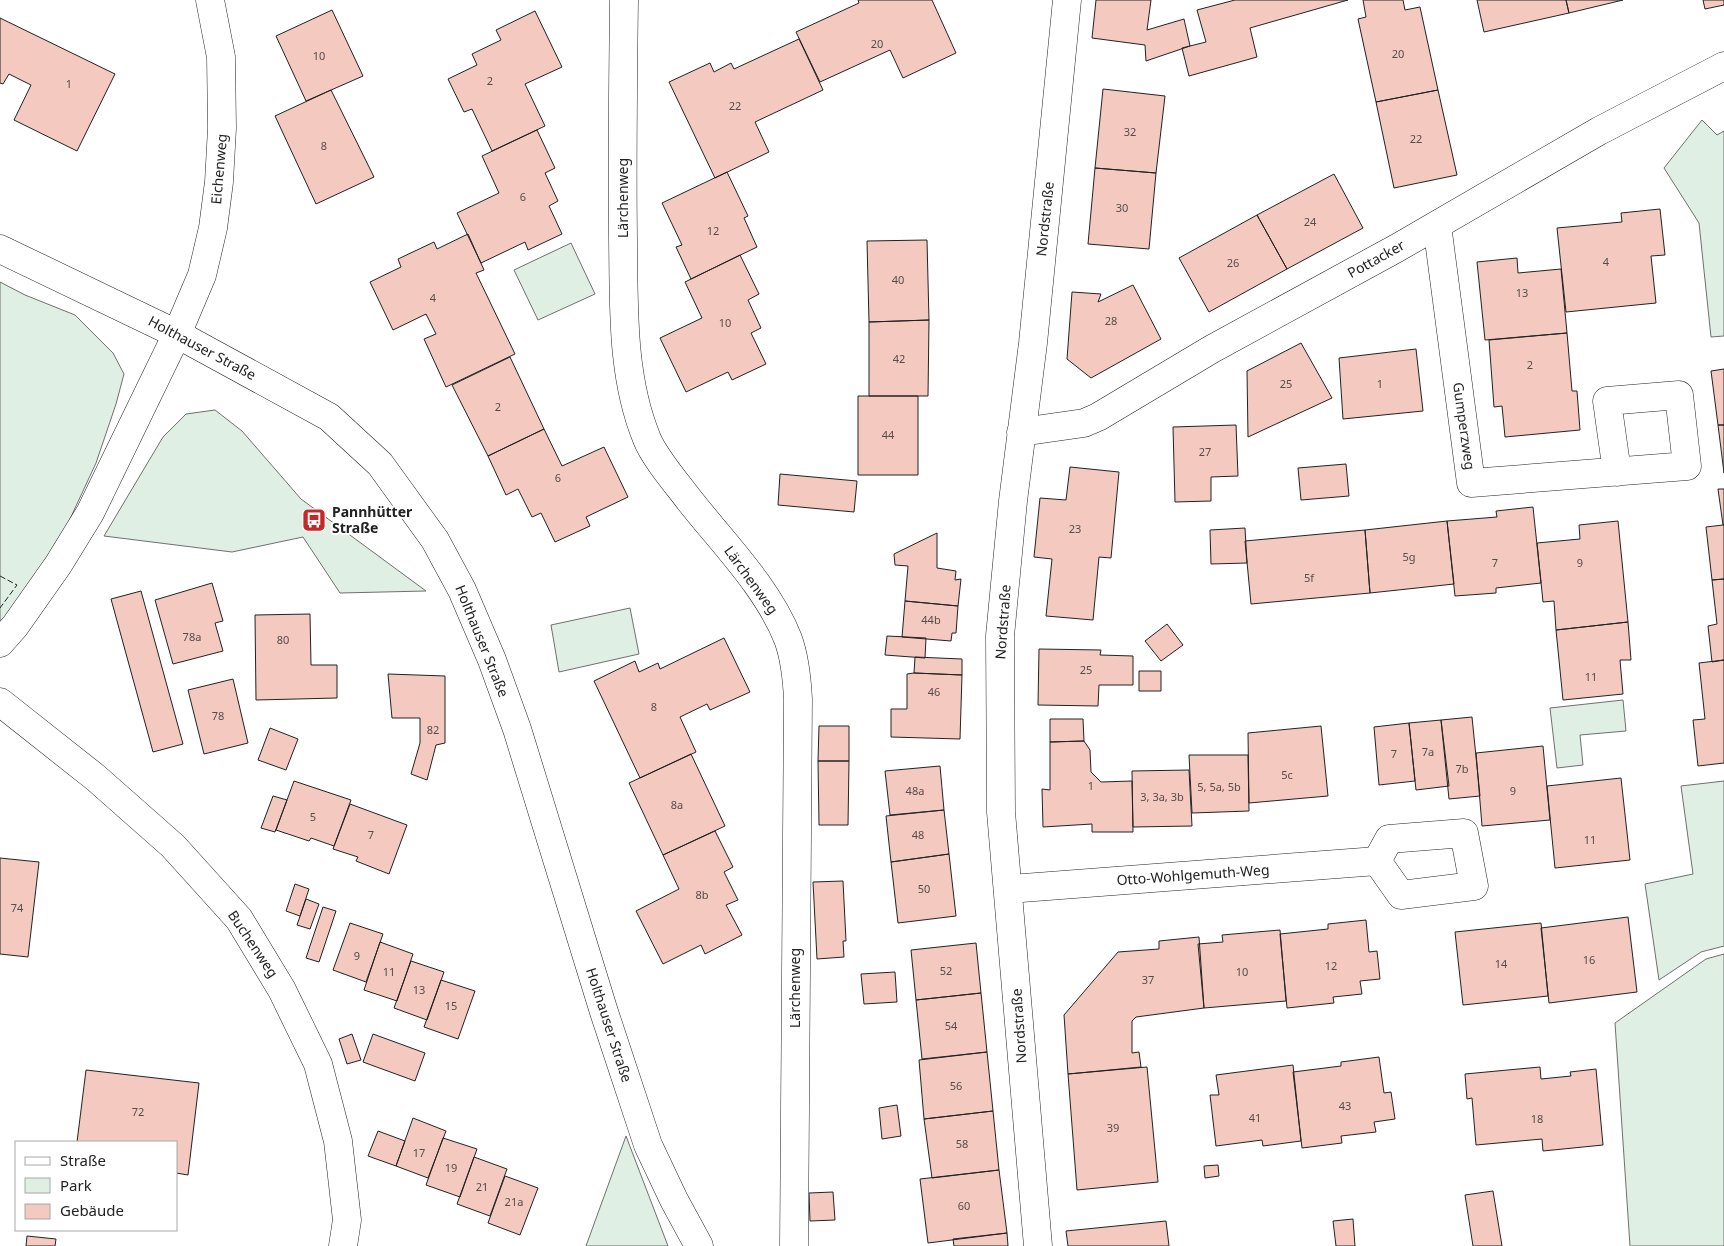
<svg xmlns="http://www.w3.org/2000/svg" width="1724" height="1246" viewBox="0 0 1724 1246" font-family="'Noto Sans',sans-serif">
  <rect width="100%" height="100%" fill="#fff"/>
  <path fill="#e0efe3" stroke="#6f6f6f" d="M1702 120 1717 135 1724 131V336L1711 337 1699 223 1664 168Z
    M571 243 595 294 538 320 514 270Z
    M0 282 25 295 75 315 113 353 124 374 116 404 96 463 57 547 0 626Z
    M215 410 242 431 301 499 426 591 340 593 303 537 232 552 104 536 163 437 186 414Z
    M630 608 639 654 559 672 551 625Z
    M1623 700 1626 731 1580 735 1583 765 1557 768 1550 708Z
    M1724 781V946L1701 952 1659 980 1645 884 1693 874 1681 786Z
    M1724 954V1246H1630L1615 1023 1706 959Z
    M626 1136 668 1246H586Z"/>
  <path fill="#f3c9c0" stroke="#222" d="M858 0H932L956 53 903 78 890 50 820 82 796 32 859 3Z
    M1096 0H1151L1147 30 1184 19 1190 46 1146 61 1145 45 1092 38Z
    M1235 0H1348L1250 28 1257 57 1189 76 1182 48 1206 42 1197 10Z
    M1363 0H1403L1405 10 1420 7 1438 90 1376 102 1358 19 1366 17Z
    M1477 0H1566L1569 13 1484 32Z
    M1566 0H1623L1569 13Z
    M1703 0H1724V5L1705 9Z
    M332 10 363 76 306 101 276 36Z
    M535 11 562 67 525 84 545 126 492 151 472 109 464 112 448 79 477 65 472 54 501 40 496 30Z
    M0 18 115 74 77 151 14 120 31 85 9 74 3 84 0 83Z
    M799 39 823 90 755 122 769 152 715 178 669 82 710 63 714 72 731 63 734 69Z
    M1103 89 1165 96 1156 173 1095 168Z
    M331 90 374 177 316 204 275 116Z
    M1438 90 1457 175 1394 188 1376 102Z
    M537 130 555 168 545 173 558 201 549 206 562 234 528 250 525 242 481 263 457 213 499 193 482 156Z
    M1095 168 1156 173 1149 249 1088 244Z
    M727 172 748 216 744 218 757 247 691 279 676 247 682 245 662 203Z
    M1334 174 1363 228 1287 269 1257 215Z
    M1660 209 1665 255 1651 256 1656 303 1566 312 1557 228 1622 222 1621 213Z
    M1257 215 1287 269 1209 312 1179 258Z
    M468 234 484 270 476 273 515 354 446 387 424 339 436 334 426 314 393 330 370 282 401 267 398 259 434 242 437 249Z
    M927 240 929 320 869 322 867 241Z
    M740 255 759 294 748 300 761 328 751 333 766 364 732 380 728 372 686 392 660 338 702 318 685 282Z
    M1517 258 1518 273 1561 269 1567 333 1485 340 1477 262Z
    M1133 285 1161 339 1091 378 1067 359 1072 292 1101 294 1098 302Z
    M929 320 928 396H869V322Z
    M1567 333 1572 391H1577L1580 430 1505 437 1502 406 1494 407 1489 340Z
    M1301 343 1332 398 1248 437 1247 371Z
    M1416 349 1423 411 1343 419 1339 358Z
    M510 357 544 429 488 456 452 385Z
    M1724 369V425H1718L1711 371Z
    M858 396H918V475H858Z
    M1236 425 1238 476 1211 477V501L1175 502 1173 427Z
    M1718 425H1724V473Z
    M544 429 562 466 604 447 628 497 586 517 590 526 555 542 541 513 532 517 518 489 506 495 488 456Z
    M1346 464 1349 496 1301 500 1298 468Z
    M1070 467 1119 472 1111 558 1099 557 1093 620 1046 616 1052 559 1034 557 1040 498 1066 500Z
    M780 474 857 481 854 512 778 505Z
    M1718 489H1724V525H1723Z
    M1533 507 1541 583 1496 588V593L1455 596 1447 521 1497 517 1496 511Z
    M1447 521 1454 584 1370 593 1365 530Z
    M1618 521 1628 622 1556 630 1554 601 1543 602 1537 543 1580 539 1579 525Z
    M1723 525H1724V579L1712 580 1706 527Z
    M1245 528 1247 563 1211 564 1210 530Z
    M1365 530 1370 593 1251 604 1245 541Z
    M937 533V568L956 571 955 580 961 579 958 606 905 601 908 566 895 565 894 554Z
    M1724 579V660L1712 662 1708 626 1717 624 1712 580Z
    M212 583 223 621 215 623 223 651 173 664 155 600Z
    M141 591 183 744 153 752 111 599Z
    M905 601 958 606 956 633H952L951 641 902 637Z
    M310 614 311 665H337V698L256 700 255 615Z
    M1628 622 1631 660H1620L1623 694 1563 700 1556 630Z
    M1167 624 1183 645 1161 661 1145 641Z
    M887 636 926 638 925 658 885 655Z
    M724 638 750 692 710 710 707 704 680 717 696 752 640 778 594 681 635 661 639 672 658 663 660 669Z
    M1039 649 1101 650 1100 655 1133 656V685H1099L1098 706 1038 705Z
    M915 657 962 659V675L914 673Z
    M1724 660V763L1698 766 1693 720 1705 719 1699 663Z
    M1139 671H1161V691H1139Z
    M914 673 962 675 960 739 891 737V709H907V674Z
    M388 674 445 676V743L436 745 427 780 411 774 420 743V718H392Z
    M233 679 248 743 204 754 188 690Z
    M1472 717 1480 796 1449 799 1441 720Z
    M1050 719H1083L1084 741 1050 742Z
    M1441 720 1449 786 1416 790 1409 723Z
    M1409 723 1415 781 1379 785 1374 727Z
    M819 726H849V761H818Z
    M1321 726 1328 796 1249 803 1248 733Z
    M270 728 298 739 286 770 258 760Z
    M1084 741 1090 750 1091 772 1101 782 1132 781 1133 832H1092V824L1043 827 1042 789 1050 790V742Z
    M1543 746 1550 820 1482 826 1476 753Z
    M691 754 725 826 663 855 629 783Z
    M1189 755H1248L1249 811 1192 813Z
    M818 761H849L848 825H819Z
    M940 766 944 810 890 815 885 771Z
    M1189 770 1192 826 1133 827 1132 771Z
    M1621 778 1630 860 1555 868 1547 786Z
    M294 781 351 800 334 846 311 838 309 841 276 830Z
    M273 796 287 800 275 832 261 828Z
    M350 804 407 825 389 874 356 861 358 857 333 849Z
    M944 810 949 854 891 862 886 816Z
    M715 831 733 867 724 872 738 900 726 905 742 935 705 954 701 945 663 964 636 911 679 889 663 855Z
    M949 854 956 916 898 923 891 862Z
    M0 858 39 862 28 957 0 954Z
    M843 881 846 941H843L844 957 817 959 813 882Z
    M295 884 309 889 300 916 286 911Z
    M306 899 319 904 310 929 297 925Z
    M323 907 336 911 319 962 306 958Z
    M1628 917 1637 992 1549 1003 1541 928Z
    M1366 920 1369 952 1377 951 1380 979 1360 981 1362 994 1333 997 1334 1003 1287 1008 1280 934 1328 929V924Z
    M350 923 383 934 366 982 333 970Z
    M1541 923 1548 996 1463 1005 1455 932Z
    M1280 930 1286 1001 1204 1008 1198 944 1223 942 1222 935Z
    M1199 937 1204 1008 1136 1017 1132 1021V1053L1139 1052 1141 1067 1068 1074 1064 1015 1118 952 1159 949V941Z
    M380 942 413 954 397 1001 364 990Z
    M976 943 981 993 916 1000 911 950Z
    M411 961 444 972 427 1020 394 1008Z
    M895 972 897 1002 864 1004 861 974Z
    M441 980 475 991 458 1039 424 1027Z
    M981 993 987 1052 922 1059 916 1000Z
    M352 1034 361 1060 347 1064 339 1039Z
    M373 1034 425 1053 415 1081 363 1062Z
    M987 1052 993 1111 924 1119 919 1060Z
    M1379 1057 1384 1093 1391 1092 1395 1119 1374 1122 1376 1132 1341 1136 1342 1143 1302 1148 1293 1072 1341 1066V1062Z
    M1293 1065 1301 1141 1263 1146 1262 1140 1216 1146 1210 1095H1219L1216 1075Z
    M1147 1067 1158 1182 1077 1190 1068 1074Z
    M1540 1067 1541 1079 1571 1076 1570 1072 1596 1069 1603 1145 1543 1151 1542 1139 1476 1145 1472 1098 1467 1099 1465 1074Z
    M86 1070 199 1083 188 1175 176 1173V1142H77Z
    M897 1105 901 1136 882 1139 879 1108Z
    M993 1111 999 1170 932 1178 924 1119Z
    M413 1118 446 1131 428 1178 396 1166Z
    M378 1131 405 1141 396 1166 368 1156Z
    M443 1138 477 1149 460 1197 426 1185Z
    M474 1157 507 1169 490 1216 457 1204Z
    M1218 1165 1219 1176 1205 1178 1204 1166Z
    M999 1170 1007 1233 928 1243 920 1179Z
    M505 1176 538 1188 520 1235 488 1223Z
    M1493 1191 1502 1246H1473L1465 1195Z
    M833 1192 835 1220 810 1221 809 1193Z
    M1353 1219 1355 1246H1336L1333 1221Z
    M1166 1221 1169 1246H1068L1066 1231Z
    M1007 1233 1008 1246H954L953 1239Z
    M27 1236 56 1239 55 1246H26Z"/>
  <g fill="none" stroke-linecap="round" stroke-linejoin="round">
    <g stroke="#222" stroke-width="29">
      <path id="minor" d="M624 0C623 79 622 159 623 238 624 305 621 376 647 439 654 457 678 485 690 501 724 544 768 588 788 639 795 658 797 680 798 699L794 1246
        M1437 225 1471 483 1687 466 1679 395 1607 401 1617 472
        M1021 432 1084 423 1098 417 1212 349 1397 248 1599 131 1724 66
        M0 643 15 626 58 565 90 513 177 334 202 275 213 228 219 182 222 128 221 57 210 0
        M0 702 96 778 173 846 239 919 282 990 318 1064 338 1141 347 1220 343 1246
        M1464 833 1474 886 1401 895 1377 861 1389 839Z
        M1009 889 1377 861
        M1038 1246 1001 812 1000 636 1013 501 1033 343 1067 0"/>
    </g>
    <g stroke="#222" stroke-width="29">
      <path id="tertiary" d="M0 249 177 334 329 417 380 464 435 540 462 590 492 660 517 729 604 1012 648 1145 674 1200 699 1246"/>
    </g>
    <use href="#minor" stroke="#fff" stroke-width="28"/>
    <use href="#tertiary" stroke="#fff" stroke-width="28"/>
    <path stroke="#222" stroke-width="1" stroke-dasharray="6 2.5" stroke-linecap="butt" d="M0 576 17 585 0 608"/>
  </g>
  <defs>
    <g id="bus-square" transform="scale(1.25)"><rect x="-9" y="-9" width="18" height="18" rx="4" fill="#c62828" stroke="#fff"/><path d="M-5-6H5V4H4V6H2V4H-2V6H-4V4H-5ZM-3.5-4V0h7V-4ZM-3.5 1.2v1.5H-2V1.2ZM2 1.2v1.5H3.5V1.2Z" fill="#fff"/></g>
  </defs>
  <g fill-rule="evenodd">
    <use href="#bus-square" x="314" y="520"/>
  </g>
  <g text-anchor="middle" stroke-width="4" stroke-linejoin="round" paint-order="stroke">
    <g font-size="11" fill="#564c4a">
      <text x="877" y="48">20</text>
      <text x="1398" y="58">20</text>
      <text x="319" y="60">10</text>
      <text x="490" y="85">2</text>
      <text x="69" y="88">1</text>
      <text x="735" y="110">22</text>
      <text x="1130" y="136">32</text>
      <text x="1416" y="143">22</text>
      <text x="324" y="150">8</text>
      <text x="523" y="201">6</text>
      <text x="1122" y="212">30</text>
      <text x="1310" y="226">24</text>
      <text x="713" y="235">12</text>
      <text x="1606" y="266">4</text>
      <text x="1233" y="267">26</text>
      <text x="898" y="284">40</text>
      <text x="1522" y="297">13</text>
      <text x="433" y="302">4</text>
      <text x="1111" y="325">28</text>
      <text x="725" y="327">10</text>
      <text x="899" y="363">42</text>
      <text x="1530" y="369">2</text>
      <text x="1286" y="388">25</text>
      <text x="1380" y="388">1</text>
      <text x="498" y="411">2</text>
      <text x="888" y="439">44</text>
      <text x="1205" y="456">27</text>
      <text x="558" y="482">6</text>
      <text x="1075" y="533">23</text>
      <text x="1409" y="561">5g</text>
      <text x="1495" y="567">7</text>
      <text x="1580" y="567">9</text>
      <text x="1309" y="582">5f</text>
      <text x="931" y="624">44b</text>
      <text x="192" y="641">78a</text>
      <text x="283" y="644">80</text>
      <text x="1086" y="674">25</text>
      <text x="1591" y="681">11</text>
      <text x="934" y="696">46</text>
      <text x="654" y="711">8</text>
      <text x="218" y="720">78</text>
      <text x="433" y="734">82</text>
      <text x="1428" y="756">7a</text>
      <text x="1394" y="758">7</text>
      <text x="1462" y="773">7b</text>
      <text x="1287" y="779">5c</text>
      <text x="1091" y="790">1</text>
      <text x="1219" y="791">5, 5a, 5b</text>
      <text x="915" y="795">48a</text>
      <text x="1513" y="795">9</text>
      <text x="1162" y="801">3, 3a, 3b</text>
      <text x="677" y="809">8a</text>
      <text x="313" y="821">5</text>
      <text x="371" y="839">7</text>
      <text x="918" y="839">48</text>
      <text x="1590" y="844">11</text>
      <text x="924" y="893">50</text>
      <text x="702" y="899">8b</text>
      <text x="17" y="912">74</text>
      <text x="357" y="960">9</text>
      <text x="1589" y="964">16</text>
      <text x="1501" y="968">14</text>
      <text x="1331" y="970">12</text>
      <text x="946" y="975">52</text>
      <text x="389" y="976">11</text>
      <text x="1242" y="976">10</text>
      <text x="1148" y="984">37</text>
      <text x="419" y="994">13</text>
      <text x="451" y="1010">15</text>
      <text x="951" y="1030">54</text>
      <text x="956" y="1090">56</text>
      <text x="1345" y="1110">43</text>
      <text x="138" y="1116">72</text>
      <text x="1255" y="1122">41</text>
      <text x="1537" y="1123">18</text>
      <text x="1113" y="1132">39</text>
      <text x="962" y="1148">58</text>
      <text x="419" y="1157">17</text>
      <text x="451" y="1172">19</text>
      <text x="482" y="1191">21</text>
      <text x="514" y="1206">21a</text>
      <text x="964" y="1210">60</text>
    </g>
    <g font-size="14" fill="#222" stroke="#fff">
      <text transform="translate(219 169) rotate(-85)" y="5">Eichenweg</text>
      <text transform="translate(623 198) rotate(-90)" y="5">Lärchenweg</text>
      <text transform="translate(1045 219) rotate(-84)" y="5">Nordstraße</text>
      <text transform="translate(1376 259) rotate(-29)" y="5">Pottacker</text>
      <text transform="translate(202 348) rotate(28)" y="5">Holthauser Straße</text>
      <text transform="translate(1464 426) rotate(82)" y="5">Gumperzweg</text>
      <text transform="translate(751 580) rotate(54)" y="5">Lärchenweg</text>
      <text transform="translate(1003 622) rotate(-86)" y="5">Nordstraße</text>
      <text transform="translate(482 641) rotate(68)" y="5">Holthauser Straße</text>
      <text transform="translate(1193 875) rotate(-4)" y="5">Otto-Wohlgemuth-Weg</text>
      <text transform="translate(253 944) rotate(56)" y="5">Buchenweg</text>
      <text transform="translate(795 988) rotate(-90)" y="5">Lärchenweg</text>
      <text transform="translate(609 1025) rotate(72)" y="5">Holthauser Straße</text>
      <text transform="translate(1019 1026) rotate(-94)" y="5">Nordstraße</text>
    </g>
    <g font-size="14" font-weight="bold" fill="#222" stroke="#fff" text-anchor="start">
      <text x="332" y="517">Pannhütter<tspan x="332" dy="16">Straße</tspan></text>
    </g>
  </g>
  <rect x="15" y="1141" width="162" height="90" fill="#ffffff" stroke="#a7a7a7"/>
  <rect x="25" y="1157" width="25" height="8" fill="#ffffff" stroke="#a7a7a7"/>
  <text x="60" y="1166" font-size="15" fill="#222222">Straße</text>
  <rect x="25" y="1178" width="25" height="15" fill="#e0efe3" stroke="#a7a7a7"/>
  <text x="60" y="1191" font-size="15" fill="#222222">Park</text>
  <rect x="25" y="1204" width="25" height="15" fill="#f3c9c0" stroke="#a7a7a7"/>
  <text x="60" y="1216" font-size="15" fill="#222222">Gebäude</text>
</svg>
